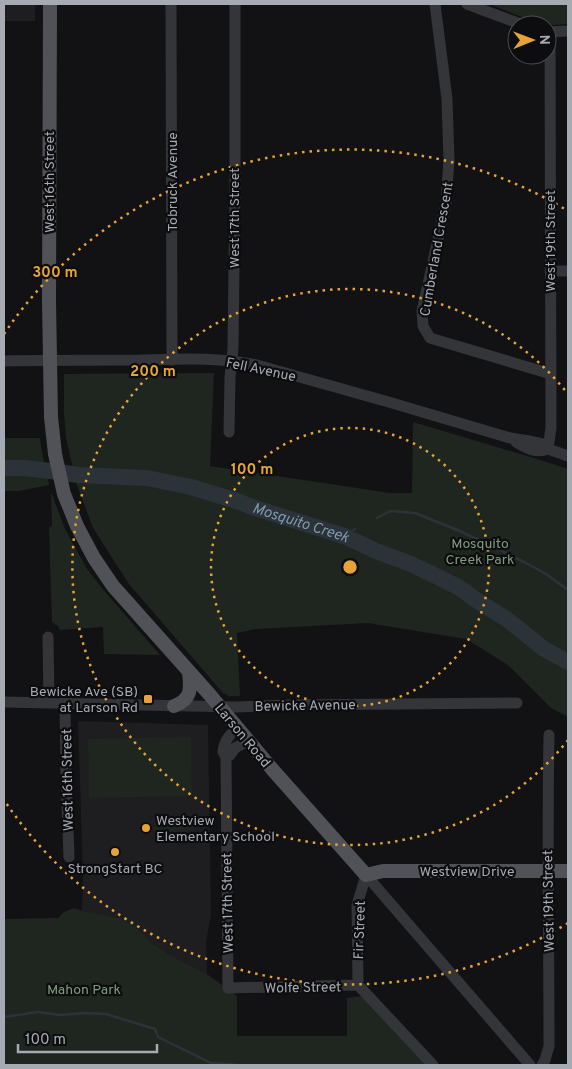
<svg xmlns="http://www.w3.org/2000/svg" width="572" height="1069" viewBox="0 0 572 1069" font-family="Overpass,sans-serif">
  <rect width="100%" height="100%" fill="#121214"/>
  <path fill="#1e1e21" d="M4 4H35V21H4Z
    M78 721 208 725 211 915 206 942 207 974 172 956 151 943 119 918 82 911 83 875Z"/>
  <path fill="#1f261f" d="M489 4H568V24L552 25 532 21Z
    M214 373 210 466 390 493H412L413 422 537 459 568 469V717L551 708 508 665 466 639 368 623 256 629 237 633 240 696H229L223 693 129 584 93 528 77 485 66 438 64 414V374Z
    M4 438H40L42 452 49 485 19 491H4Z
    M51 492 65 529 87 569 106 593 160 655 104 654 103 627 60 630 58 626 52 622 49 527H51L52 524Z
    M191 737 192 796 89 798 88 739Z
    M207 815V822L160 845 153 827 169 820 167 816Z
    M74 908 83 911 119 918 135 927 151 943 172 956 207 974 237 996V1036H347V998L363 996 426 1065H4V919L58 918 64 912Z"/>
  <g fill="none" stroke-linecap="round" stroke-linejoin="round">
    <path stroke="#2b3339" stroke-width="2.5" d="M377 518 390 511 415 513 462 532 524 562 546 574 568 590
      M344 536 355 529
      M4 1017 38 1012 60 1015 85 1013 106 1014 155 1029 158 1037 211 1063 238 1065"/>
    <path stroke="#2b3339" stroke-width="16" id="s1" d="M4 468H25L59 472 78 475 147 478 191 487 240 502 249 506 344 536 376 551 411 564 436 576 460 588 476 600 508 620 544 649 568 662"/>
    <path stroke="#343538" stroke-width="11" d="M171 4 172 360
      M435 4 447 99 449 160 446 203 422 311 423 326 430 338 551 374
      M467 4 523 25
      M547 32 568 31
      M550 271H568
      M4 361C50 360 96 360 142 360 180 359 219 357 257 365L392 403 510 438 529 441 543 444 548 449 568 456
      M229 432 230 377 233 348 235 187V4
      M516 442C526 448 536 454 548 449
      M548 449 551 428 550 32
      M48 637 49 703
      M4 702 237 707 287 705 517 703
      M65 704 66 777 69 857
      M238 728C229 735 224 741 223 752L226 757 228 988 358 985 433 1065
      M226 757 230 755 235 748 248 741
      M366 875 530 1065
      M358 985 357 905 366 875
      M542 1065 545 1060 549 1046C549 942 547 839 549 735"/>
    <path stroke="#505257" stroke-width="14" d="M50 4 49 301 51 417 55 454 64 494 77 526 94 558 113 586 210 695 272 769 366 875 383 871H568
      M174 706C192 699 191 689 189 672"/>
  </g>
  <g fill="none" stroke="#e6a338" stroke-width="2.5" stroke-dasharray="2.5 5">
    <circle cx="350" cy="567" r="139"/>
    <path d="M568 740A278 278 0 1 1 568 394"/>
    <path d="M568 923A417 417 0 0 1 4 800M4 334A417 417 0 0 1 568 211"/>
  </g>
  <g fill="#e6a338" stroke="#0d0d0f" stroke-width="2">
    <rect x="143" y="694" width="10" height="10" rx="2.5"/>
    <circle cx="146" cy="828" r="5"/>
    <circle cx="115" cy="852" r="5"/>
  </g>
  <g text-anchor="middle" stroke-width="4.5" stroke-linejoin="round" paint-order="stroke">
    <g font-size="14" fill="#a5aab3" stroke="#0d0d0f">
      <text transform="translate(49 182) rotate(-90)" y="5">West 16th Street</text>
      <text transform="translate(172 182) rotate(-90)" y="5">Tobruck Avenue</text>
      <text transform="translate(234 218) rotate(-90)" y="5">West 17th Street</text>
      <text transform="translate(550 241) rotate(-90)" y="5">West 19th Street</text>
      <text transform="translate(436 249) rotate(-80)" y="5">Cumberland Crescent</text>
      <text transform="translate(261 369) rotate(12)" y="5">Fell Avenue</text>
      <text transform="translate(305 705) rotate(-1)" y="5">Bewicke Avenue</text>
      <text transform="translate(243 735) rotate(50)" y="5">Larson Road</text>
      <text transform="translate(67 780) rotate(-91)" y="5">West 16th Street</text>
      <text x="467" y="876">Westview Drive</text>
      <text transform="translate(548 901) rotate(-91)" y="5">West 19th Street</text>
      <text transform="translate(227 903) rotate(-91)" y="5">West 17th Street</text>
      <text transform="translate(359 930) rotate(-88)" y="5">Fir Street</text>
      <text transform="translate(303 987) rotate(-1)" y="5">Wolfe Street</text>
    </g>
    <g font-size="14" fill="#7d9d7d" stroke="#0d0d0f">
      <text x="480" y="548">Mosquito<tspan x="480" dy="16">Creek Park</tspan></text>
      <text x="84" y="994">Mahon Park</text>
    </g>
    <g font-size="14" fill="#a5aab3" stroke="#0d0d0f" text-anchor="end">
      <text x="138" y="696">Bewicke Ave (SB)<tspan x="138" dy="16">at Larson Rd</tspan></text>
      <text x="156" y="825" text-anchor="start">Westview<tspan x="156" dy="16">Elementary School</tspan></text>
      <text x="115" y="873" text-anchor="middle">StrongStart BC</text>
    </g>
    <g font-size="15" font-style="italic" fill="#7d99ad" stroke="#0d0d0f">
      <text dy="5" stroke="none"><textPath href="#s1" startOffset="304">Mosquito Creek</textPath></text>
    </g>
  </g>
  <circle cx="350" cy="567" r="8" fill="#e6a338" stroke="#0d0d0f" stroke-width="2.5"/>
  <g font-size="15" text-anchor="middle" font-weight="bold" fill="#e6a338" stroke="#0d0d0f" stroke-width="4.5" stroke-linejoin="round" paint-order="stroke">
    <text x="55" y="277">300 m</text>
    <text x="153" y="376">200 m</text>
    <text x="252" y="474">100 m</text>
  </g>
  <rect width="572" height="1069" fill="none" stroke="#a5aab3" stroke-width="10"/>
  <g transform="translate(532 40) rotate(89)"><circle r="24" fill="#0d0d0f" stroke="#4a4c51"/>
  <path d="M0-4L9 19L0 12L-9 19Z" fill="#e6a338"/>
  <text y="-8" font-size="14" font-weight="bold" text-anchor="middle" fill="#a5aab3">N</text>
  </g>
  <path d="M18 1044v8h139v-8" fill="none" stroke="#a5aab3" stroke-width="2.5"/>
  <text x="25" y="1044" font-size="15" fill="#a5aab3" stroke="#0d0d0f" stroke-width="4" paint-order="stroke">100 m</text>
</svg>
